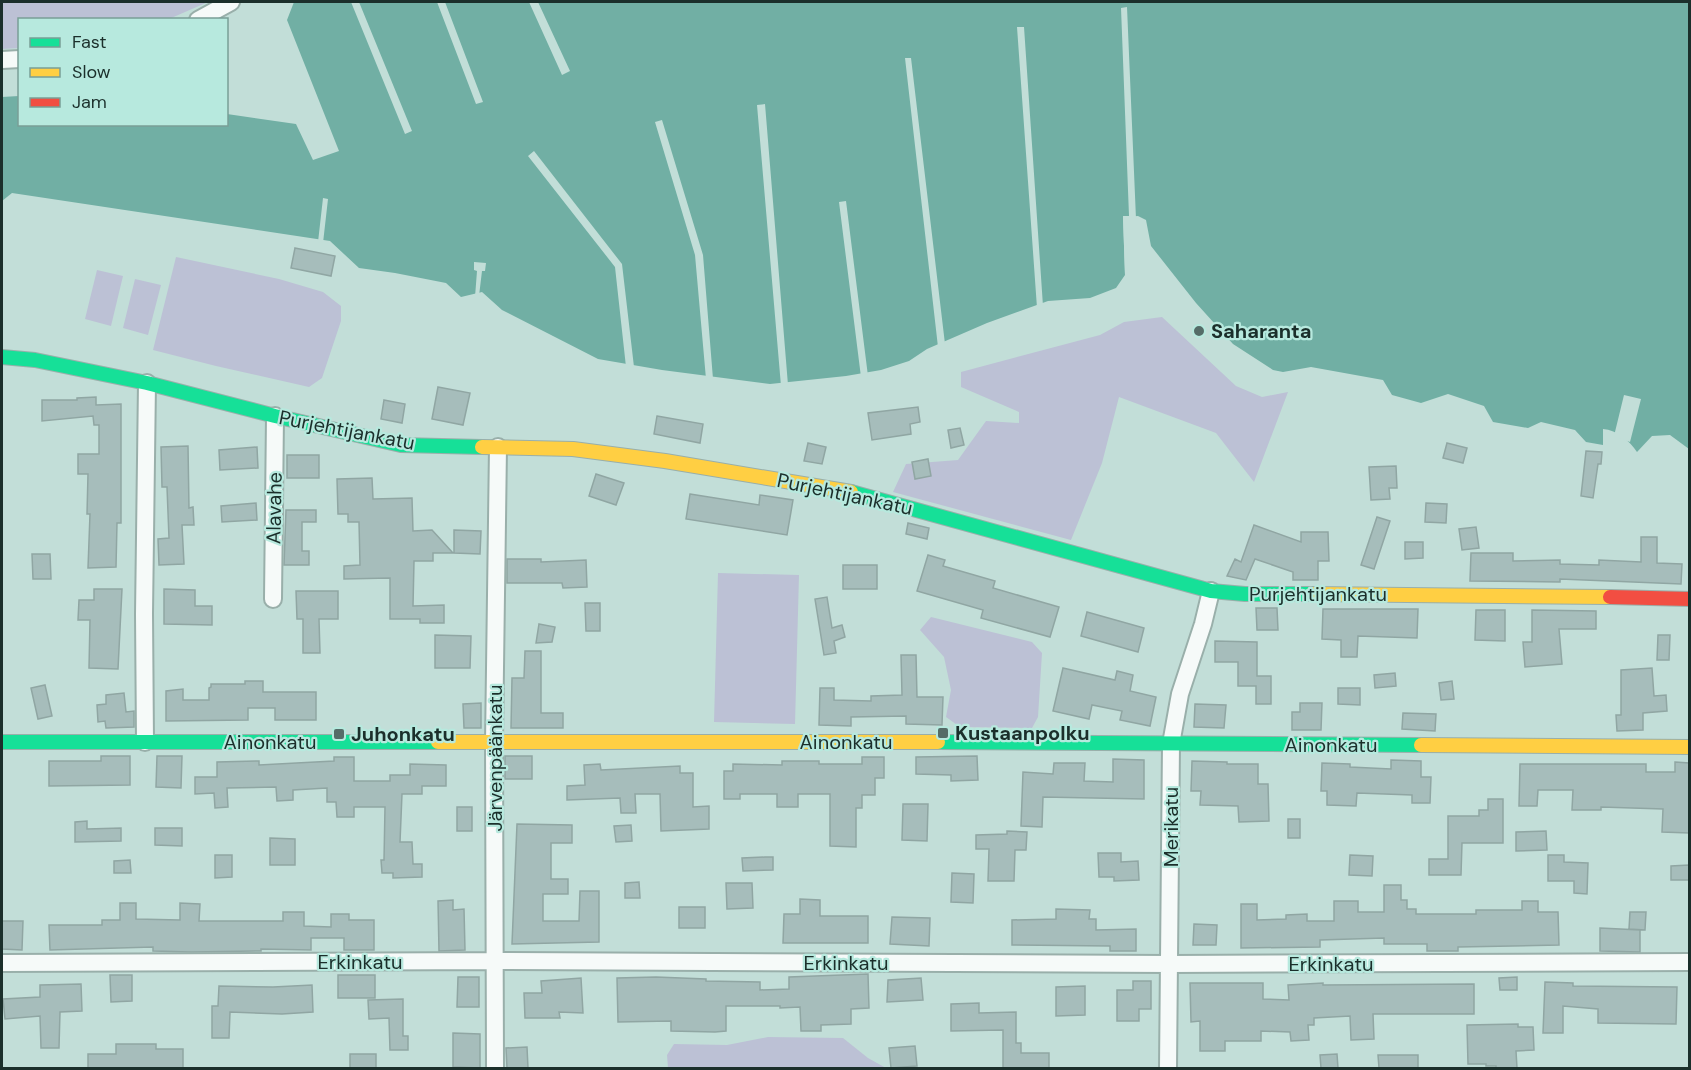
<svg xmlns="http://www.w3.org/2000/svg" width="1691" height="1070" viewBox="0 0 1691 1070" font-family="'DM Sans',sans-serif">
  <rect width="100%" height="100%" fill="#c2ded8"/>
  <path fill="#bcc1d5" d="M2 2H208L169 19 20 20 19 48 2 49Z
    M176 257 279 279 323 292 341 306V321L322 378 309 387 216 366 153 350Z
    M97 270 123 276 111 326 85 319Z
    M135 279 161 285 148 335 123 328Z
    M1162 317 1236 386 1262 397 1288 392 1254 482 1216 433 1119 397 1102 463 1071 540 893 492 906 464 958 460 986 421 1019 423V412L961 387V372L1100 335 1124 322Z
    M718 573 799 575 795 724 714 722Z
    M931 617 1032 642 1042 653 1038 717 1032 728 960 727 946 717 951 690 944 657 920 630Z
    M768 1037 843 1038 868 1058 886 1068H668L667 1055 674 1044 727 1045Z"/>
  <path fill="#71afa4" d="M294 2H1689V449L1670 435 1652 436 1637 452C1630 441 1617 430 1603 429V445L1586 442 1575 430 1541 422 1528 428 1493 422 1484 406 1448 394 1421 403 1392 395 1383 380 1311 367 1283 372 1273 370 1233 344 1196 303 1151 246 1146 220 1138 216 1123 217 1125 275 1116 288 1090 298 1048 301 987 323 927 349 909 361 881 370 846 376 770 384 662 370 598 359 502 310 482 292 461 297 446 283 395 273 359 268 330 241 12 193 2 201V97L19 96 20 124H226L227 114 296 124 313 160 339 151 287 20Z"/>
  <path fill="#c2ded8" d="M351 2H359L412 131 405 134Z
    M437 2H445L483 102 476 104Z
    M529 2H538L570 71 562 75Z
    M1127 7 1136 219H1126L1128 275H1125L1123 216H1129L1121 8Z
    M1017 27H1024L1043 306 1037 308Z
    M905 58H911L945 344 941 346 938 347Z
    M765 104 788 385 781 386 757 105Z
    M662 120 703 255 713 379H706L695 255 655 122Z
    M534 151 622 264 634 367H626L615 267 528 156Z
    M323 198 328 199 323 243 318 242Z
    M846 201 868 376 861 377 839 202Z
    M474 262 486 263 485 271H482L479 296 475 297 477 271 474 270Z
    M1624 395 1641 399 1630 442 1614 436Z"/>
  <path fill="#a6bdbb" stroke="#90a6a3" stroke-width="1.5" d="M295 248 335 256 331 276 291 268Z
    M438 387 470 393 463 425 432 419Z
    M96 397V405L121 404V523H117L116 567 88 568 90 514H87L88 474H78V454H99V425H94L93 416 42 421V400H77V398Z
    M384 400 405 404 402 423 381 419Z
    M918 407 920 422 910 424 911 434 872 440 868 413Z
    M657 416 703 424 700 443 654 434Z
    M960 428 964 445 951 448 948 430Z
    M808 443 826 447 822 464 804 461Z
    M1447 443 1467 448 1463 463 1443 458Z
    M188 446 189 508 193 507 194 525H182L184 564 159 565 158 539 169 538 167 487H162L161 447Z
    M257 447 258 468 220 470 219 450Z
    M1586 451 1602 452 1601 464H1598L1593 498 1581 496Z
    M287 455H319V478H287Z
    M928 459 931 476 915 479 912 462Z
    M1396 466 1397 488H1389L1390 499 1371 500 1369 467Z
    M596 474 624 483 616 505 589 496Z
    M372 478 373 499 412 498 413 531 432 530 453 553H433V561H414L413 606 444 605V623H420V619H390V578L344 579V566L360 565 359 522H348V514H338L337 479Z
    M690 494 759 505 760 495 793 500 787 535 686 519Z
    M256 503 257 520 222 522 221 506Z
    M1426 503 1447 504 1446 523 1425 522Z
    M286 510H316V522H302V551H309V565H284Z
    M1377 517 1390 521 1374 569 1361 565Z
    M908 523 929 528 927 539 906 534Z
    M1254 525 1301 542V532H1328L1329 561H1318V580H1293V572L1255 559 1246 580 1227 576 1235 559 1241 562Z
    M1476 527 1479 548 1462 550 1459 529Z
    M454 530 481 531 480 554 454 553Z
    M1641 537H1657V563L1682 564 1681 584 1560 579V582L1470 581 1471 553H1513V561L1560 560V564L1599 565V560L1641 562Z
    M1405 542H1423V558L1405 559Z
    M32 554H50L51 579H33Z
    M928 555 945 560 943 566 995 581 993 588 1059 607 1050 637 981 618 983 610 917 591Z
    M507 559H541V562L586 560 587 587 563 588 562 583H507Z
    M843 565H877V589H843Z
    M94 589H122L118 669 89 668 90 620H78L79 600H94Z
    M164 589 195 590V606H212V625L164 624Z
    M296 591H338V619H319L320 653H303V619H297Z
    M827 597 832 628 842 625 845 637 834 641 836 653 824 655 815 599Z
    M585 603H600V631H586Z
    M1256 608H1277L1278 630H1257Z
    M1323 609H1418L1417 638 1358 636 1357 657H1341V640L1322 639Z
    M1476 610H1505V641L1475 640Z
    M1532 610 1596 611V629H1559L1562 664 1525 667 1523 642H1532Z
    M1087 612 1144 628 1138 652 1081 636Z
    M539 624 555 627 552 642 536 643Z
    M435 635 471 636 470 668H435Z
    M1658 635H1670L1669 660H1657Z
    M1215 641 1257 642V676H1271V704H1256V686H1238V662H1215Z
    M525 651H541V713H563V728H511L512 678H524Z
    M901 655H916L917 697H943L942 725 906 724V716L851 717V726L819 725 820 688H834V700L871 701V696L902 695Z
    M1063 668 1115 680 1117 671 1133 675 1130 691 1156 697 1150 726 1120 720 1122 711 1092 705 1089 719 1053 711Z
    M1652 668 1654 696 1666 695 1667 711 1643 713V730L1617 731 1616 715H1621V670Z
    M1395 673 1396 686 1375 688 1374 675Z
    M245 681H263V692H316V720H275V708H248V720L166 721V691L183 689V700H209V688L211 687V684H245Z
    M1452 681 1454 699 1441 700 1439 683Z
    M45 685 52 716 38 719 31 688Z
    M1338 688H1360V705L1338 704Z
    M124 693 126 712 134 711V727L106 728 105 721 98 722 97 705 106 704V695Z
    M481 703V728H464L463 704Z
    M1300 703H1322L1321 730H1292V712H1300Z
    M1195 704 1226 705 1224 728 1194 727Z
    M1403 713 1436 714 1435 731 1402 729Z
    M101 756H130V785L49 786V761H101Z
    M157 756H182L181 788 156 787Z
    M505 756H532V779H505Z
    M977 756 978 780 951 781V775L916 774V757Z
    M334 757H354V781H390V775H410V764L446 765V786H422V794H402L400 842H412L413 864H422V877L393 878V873H382L381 860H384L385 807H354V817H337L336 802H327V788L293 790V800L277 801 276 787 227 788 228 807 215 808 214 793 195 794V777H217V762L259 761V765L334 761Z
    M862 757H884V778H875V795H862V808H856V847L830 846V794H798V807H777V794H740V799H724V771H733V764L782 765V761H819V764H862Z
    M1113 759 1144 760V799L1043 797 1042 827 1021 826 1023 772 1053 774 1054 763H1085L1084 781 1113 782Z
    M1391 760 1421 761V777H1431L1430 803H1412V795L1357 793 1356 806 1327 805V791H1321L1322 763 1350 764V767L1391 769Z
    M1192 761 1227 762V764H1258V784H1268L1269 821 1239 822 1238 806 1200 805 1201 791H1191Z
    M1675 762 1689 763V833L1662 832 1663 809 1601 807V810H1572L1573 790H1538L1537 806H1519L1520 764H1646V772H1675Z
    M600 764 601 770 680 766V773H693V807L709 806V829L661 831 660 794H635L636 813H621L620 798 567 800V786L585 785 584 765Z
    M1488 799H1503V843H1462L1461 875H1429V859H1448V816H1479V810H1488Z
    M903 804H928L927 841 902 840Z
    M457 807H472V831H457Z
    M1288 819H1300V838H1288Z
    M87 821V829L121 828V841L75 842V822Z
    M517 824 572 825V843H551V879H568V894H543V921H579L580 891H599V942L512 944Z
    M631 825 632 841 616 842 614 826Z
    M155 828H182V846L155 845Z
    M1007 831 1027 832 1026 850H1015L1014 881H988L989 849H976V835L1007 834Z
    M1546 831 1547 850 1516 851V832Z
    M270 838 295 839V865H270Z
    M1098 853H1121V862L1138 861 1139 880 1114 881V877H1099Z
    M215 855H232V877L215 878Z
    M1350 855 1373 856 1372 876 1349 875Z
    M1548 855H1564V862L1588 863 1587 894 1574 893V881H1548Z
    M765 857H773V870L743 871 742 858Z
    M130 860 131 873H114V861Z
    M1689 865V880H1671V866Z
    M952 873 974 874 973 903 951 902Z
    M639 882 640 898H625V883Z
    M726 883H752L753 908 727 909Z
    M1384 885H1401V900H1407V909H1416V914H1476V910H1522V901H1538V912H1558L1559 945 1458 947V951H1427V944H1384V938L1320 940V947L1241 948V904H1257V920L1286 919V915L1307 914V921H1334V901H1358V912H1384Z
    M800 899 820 900V916H868V943H783L784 914H800Z
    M453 900V910L464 909 465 950 439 951 438 901Z
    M120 903H136V919L180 920V903L200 904 199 921H283V912H304V926L331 927V914H349V920H374V950H344V938H311V950L261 949V951L191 952 153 951V947L50 950 49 925H102V920H120Z
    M679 907H705V928H679Z
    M1056 909 1090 910 1089 919H1096V930L1136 929V951H1110V946L1012 945V920L1056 919Z
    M1630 912H1646L1645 930 1629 929Z
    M892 917 930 918 929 946 890 944Z
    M2 921H23L22 950 2 949Z
    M1194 924 1217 925 1216 945H1193Z
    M1600 928 1640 930V952L1600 951Z
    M868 974 869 1008 851 1009V1024L821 1025V1031H801L800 1007 780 1008V1006H726V1031L715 1032 671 1031V1021L618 1022 617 978 656 977 706 979V981L760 982V990L789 989V977Z
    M110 975H132V1001L111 1002Z
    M338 975H375V998H338Z
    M458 977H479V1007H457Z
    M1517 977V990H1500L1499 978Z
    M581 978 583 1013 559 1012 560 1018H525L524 993H542L541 981Z
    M921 978 923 1000 887 1002 888 980Z
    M1133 981H1151V1009H1139V1021H1117V990H1133Z
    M1545 982 1573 983V986L1677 987 1676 1024 1598 1023V1009L1563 1006V1033H1543Z
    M1190 983H1263V999L1289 1000 1288 985 1323 983V985L1474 984V1014H1373L1374 1039 1351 1040 1350 1016 1314 1018V1025H1308L1309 1040 1291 1041 1290 1032 1261 1031V1041H1225V1051H1200V1021L1191 1022Z
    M81 984 82 1011 60 1012 59 1048H41L40 1016 5 1019 3 999 40 997V985Z
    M312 985 313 1012 282 1014 230 1012 229 1038H212V1006H218L219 986 273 987Z
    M1085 986V1015L1056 1016V987Z
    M403 999V1036H408V1050H390L389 1018 369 1019 368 1000Z
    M979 1003V1013L1016 1012V1043H1021V1053H1049V1068H1003V1030L951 1031V1004Z
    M1518 1024V1027H1533L1534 1050 1516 1051 1517 1068H1496V1066H1486V1064H1468L1467 1025Z
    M453 1033 480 1034V1068L453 1067Z
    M116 1044H156V1049H183V1068H88V1054H116Z
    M915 1046 917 1066 891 1068 889 1048Z
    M527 1047 528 1068H507L506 1048Z
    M350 1054H376V1068H350Z
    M1337 1054 1338 1068H1321L1320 1055Z
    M1378 1055H1418V1068H1379Z"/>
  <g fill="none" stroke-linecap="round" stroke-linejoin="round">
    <g stroke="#99afaa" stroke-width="20">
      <path id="street" d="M198 20 231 2
        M2 60 20 59
        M273 599 275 416
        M145 742 144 614 147 383
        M2 963 496 961 1170 964 1690 962
        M495 1068 494 742 498 447
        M1168 1068 1171 744 1180 694 1203 624 1211 591"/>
    </g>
    <g stroke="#99afaa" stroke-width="16">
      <path id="fast" d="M2 357 35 360 147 383 275 416 401 445 482 447
        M851 492 1211 591 1245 594H1312
        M2 742H438
        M938 742 1421 745"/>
    </g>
    <g stroke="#99afaa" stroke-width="16">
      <path id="slow" d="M482 447 573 449 665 461 851 492
        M1312 594 1610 597
        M438 742H938
        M1421 745 1690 747"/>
    </g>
    <g stroke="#99afaa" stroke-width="16">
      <path id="jam" d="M1610 597 1690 599"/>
    </g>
    <use href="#street" stroke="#f6faf9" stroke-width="16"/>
    <use href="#fast" stroke="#16e098" stroke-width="14"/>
    <use href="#slow" stroke="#ffcf43" stroke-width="14"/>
    <use href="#jam" stroke="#f24e42" stroke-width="14"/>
  </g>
  <g fill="#556c68" stroke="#b7e9de" stroke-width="2">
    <circle cx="1199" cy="331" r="6"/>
    <rect x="937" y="727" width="12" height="12" rx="3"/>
    <rect x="333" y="728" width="12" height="12" rx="3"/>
  </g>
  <g text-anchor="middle" stroke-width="4.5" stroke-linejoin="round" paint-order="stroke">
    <g font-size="20" font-weight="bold" fill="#1b2f2b" stroke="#b7e9de" text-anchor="start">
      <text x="1211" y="338">Saharanta</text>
      <text x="955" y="740">Kustaanpolku</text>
      <text x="351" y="741">Juhonkatu</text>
    </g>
    <g font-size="20" fill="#1b2f2b" stroke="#b7e9de">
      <text transform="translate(347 430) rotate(11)" y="7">Purjehtijankatu</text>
      <text transform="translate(845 494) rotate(12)" y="7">Purjehtijankatu</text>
      <text transform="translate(274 508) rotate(-89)" y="7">Alavahe</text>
      <text x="1318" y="601">Purjehtijankatu</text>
      <text x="270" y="749">Ainonkatu</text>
      <text x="846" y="749">Ainonkatu</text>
      <text x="1331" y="752">Ainonkatu</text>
      <text transform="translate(495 758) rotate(-90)" y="7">Järvenpäänkatu</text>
      <text transform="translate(1171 827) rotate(-90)" y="7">Merikatu</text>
      <text x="360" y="969">Erkinkatu</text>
      <text x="846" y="970">Erkinkatu</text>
      <text x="1331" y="971">Erkinkatu</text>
    </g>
  </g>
  <rect width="1691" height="1070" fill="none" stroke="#1b2f2b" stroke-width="6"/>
  <rect x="18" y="18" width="210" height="108" fill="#b7e9de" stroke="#799f96" stroke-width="1.5"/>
  <rect x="30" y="38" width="30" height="9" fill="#16e098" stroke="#799f96" stroke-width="1.5"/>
  <text x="72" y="48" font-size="18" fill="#1b2f2b">Fast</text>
  <rect x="30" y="68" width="30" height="9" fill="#ffcf43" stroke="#799f96" stroke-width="1.5"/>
  <text x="72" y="78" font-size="18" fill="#1b2f2b">Slow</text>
  <rect x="30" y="98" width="30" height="9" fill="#f24e42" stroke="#799f96" stroke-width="1.5"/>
  <text x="72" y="108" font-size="18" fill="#1b2f2b">Jam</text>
</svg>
